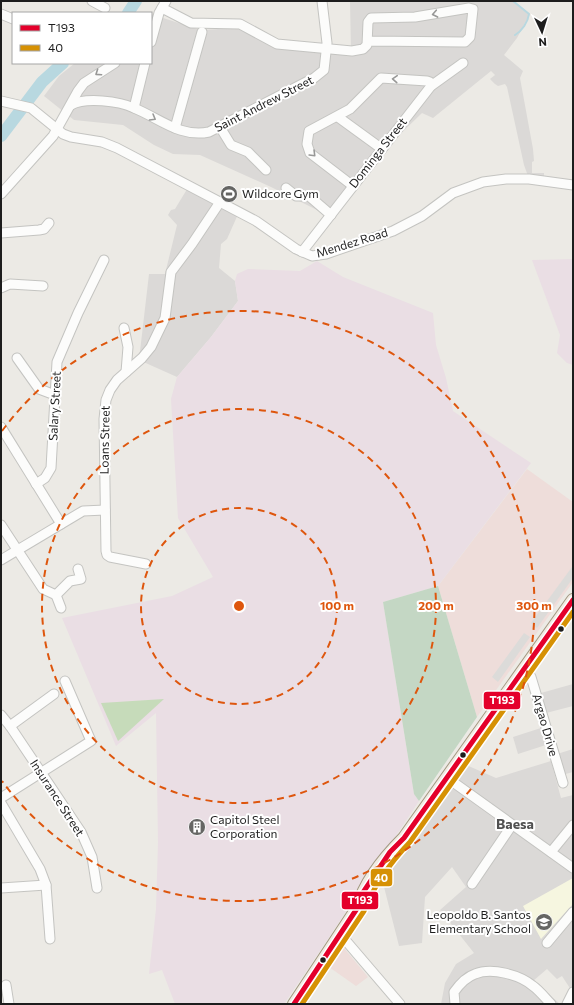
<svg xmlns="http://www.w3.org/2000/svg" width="574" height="1005" font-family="Commissioner,sans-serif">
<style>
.residential{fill:#dbd9d7}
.commercial{fill:#eeddda}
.industrial{fill:#eadee4}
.education{fill:#f6f6e0}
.forest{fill:#c6dbba}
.cemetery{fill:#c4d7c4}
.parking{fill:#dcdbd9}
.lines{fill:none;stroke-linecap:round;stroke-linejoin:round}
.stream{stroke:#b8d8e0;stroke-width:2}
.river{stroke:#b8d8e0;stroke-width:12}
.minor-casing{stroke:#c4c4c1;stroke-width:11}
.major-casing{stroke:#a29882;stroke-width:14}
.minor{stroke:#fcfcfb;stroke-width:9}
.major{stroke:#f1ebe3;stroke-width:12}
.bus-1-casing{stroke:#fff;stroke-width:8}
.bus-2-casing{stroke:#fff;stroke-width:8}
.bus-1{stroke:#e4002b;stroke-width:5}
.bus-2{stroke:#d69104;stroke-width:5}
.oneway{stroke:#989897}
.ring{fill:none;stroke:#de560d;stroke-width:2;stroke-dasharray:7 5}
.bus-dot{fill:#1d1d1d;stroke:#fff;stroke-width:1.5}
.labels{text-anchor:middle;stroke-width:4;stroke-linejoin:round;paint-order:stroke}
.street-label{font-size:12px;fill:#1d1d1d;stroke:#fff}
.poi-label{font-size:12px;fill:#1d1d1d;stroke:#fff;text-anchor:start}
.quarter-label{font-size:14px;font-weight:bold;fill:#505050;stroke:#fff}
.centre{fill:#de560d;stroke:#fff;stroke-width:2}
.ring-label{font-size:12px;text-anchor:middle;font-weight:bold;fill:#de560d;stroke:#fff;stroke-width:4;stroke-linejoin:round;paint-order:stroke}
.line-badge{stroke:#fff;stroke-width:1.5}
.badge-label{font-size:11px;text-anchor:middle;font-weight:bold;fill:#fff}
</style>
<rect width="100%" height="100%" fill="#eceae5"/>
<g class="residential">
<path d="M350,1H514L530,14L517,38L504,55L523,71L520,78L533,149L534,161L532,162V173H544V177L528,176L524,165L507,87L505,84L498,86L495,84L490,79L495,75L491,71L433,118L422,113L387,147L333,218L271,187L200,155L173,154L154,145L123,125L74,120L44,96L59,76L75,63H151V14L200,30L239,28L256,34L268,45L351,52Z"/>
<path d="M189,186L239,212L227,239L221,244L219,268L235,281L238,301L211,337L177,377L139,360L149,274H165L177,225L168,215L171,210L175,209Z"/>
<path d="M573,684V706L546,713L541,693Z"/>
<path d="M544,727L549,744L518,754L513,737Z"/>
<path d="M573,749V772L562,775L557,754Z"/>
<path d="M551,761L561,798L573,795V993L562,976L557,979L547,969L533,981L560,1004H441L445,983L456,964L474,953L440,910L466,887L452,867L425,897L422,943L399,946L383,883L464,764L496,778Z"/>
</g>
<g class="commercial">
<path d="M527,469L573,502V582L477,717L438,586Z"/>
<path d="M343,947L368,977L356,986L329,967Z"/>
</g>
<g class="industrial">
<path d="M573,259V365L567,363L557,353L560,335L532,260Z"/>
<path d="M317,261L343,277L433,313L436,345L446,378L453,411L531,463L438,586L383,602L414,794L419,801L324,945L284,1004H175L162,970L149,974L156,909L158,842L156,713L116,746L62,618L172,596L213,577L178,518L171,399L177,377L211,337L238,301L235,281L237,274L248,269L300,271Z"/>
</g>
<path class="education" d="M573,878V904L541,939L523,906Z"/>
<path class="forest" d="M164,699L118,741L101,703Z"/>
<path class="cemetery" d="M438,586L477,717L419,801L414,794L383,602Z"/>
<g class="parking">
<path d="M572,567L573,578L537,628L531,623Z"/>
<path d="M524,633L530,637L498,682L492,677Z"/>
</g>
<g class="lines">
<path class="stream" d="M513,1L529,14C528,22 522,31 515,35"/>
<g class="river">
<path d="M128,13L136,1"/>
<path d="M1,136L42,82L63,63"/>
</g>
<g class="minor-casing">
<g id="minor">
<path d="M92,1L105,8"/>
<path d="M162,8L191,23L240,24L277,44L352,51L363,49L367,45L368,22L371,18L415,17L469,8L473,9L470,37L465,42L369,41"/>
<path d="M1,14L13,19"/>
<path d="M151,42L159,13L166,1"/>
<path d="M1,101L31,108L63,134L71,137L102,142L117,148L256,221L296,249L312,256L326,254L393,231L422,216L453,193L483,182L506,179H529L573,185"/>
<path d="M71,105C85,97 119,101 134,108C159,118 180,138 209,132L314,78L324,70L327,43L322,1"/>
<path d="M134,108L145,63"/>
<path d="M338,117L382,149"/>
<path d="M220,127L231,145L248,152L266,170"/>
<path d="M175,128L202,32"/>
<path d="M353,186L310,153L307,144L309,131L350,109L381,78L427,81L430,82L431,86"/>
<path d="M286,188L296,196H309L331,215"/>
<path d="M1,194L53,136L78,91L84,83L115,63"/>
<path d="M1,233L39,230L44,229L49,223"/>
<path d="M302,252L431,86L463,63"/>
<path d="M1,288L10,284L43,286"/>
<path d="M124,328L128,347L126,372"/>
<path d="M17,358L39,389L55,395"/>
<path d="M1,427L61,524"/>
<path d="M36,484L45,478L51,468L57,362L78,313L104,260"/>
<path d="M1,525L43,589L56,595"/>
<path d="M1,560L83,511L105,510"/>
<path d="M146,564L110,557L107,555L106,551L104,419L106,400L110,390L117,380L142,358L151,347L165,318L171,272L192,244L220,202"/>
<path d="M61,608L56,595L70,581L81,579L78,569"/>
<path d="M525,668L531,677L563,783"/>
<path d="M1,715L10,726L81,832L92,857L97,888"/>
<path d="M10,726L54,694"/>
<path d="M446,777L573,868"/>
<path d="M1,798L91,741L65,681"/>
<path d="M1,803L40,869L46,885L50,939"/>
<path d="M551,852L573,825"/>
<path d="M472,884L512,825"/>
<path d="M1,888L46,885"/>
<path d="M341,935L400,1004"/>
<path d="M547,943L573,912"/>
<path d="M6,985L9,1004"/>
<path d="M455,1004L454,992C459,985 466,977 475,974C492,967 520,975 533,986C540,991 545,998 551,1004"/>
<path d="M567,1004L573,992"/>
</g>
</g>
<g class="major-casing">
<g id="major">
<path d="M358,907C365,881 385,857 404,838L573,600"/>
<path d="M294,1004L358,907L364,901"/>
</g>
</g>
<use href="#minor" class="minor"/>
<use href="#major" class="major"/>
<g class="bus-1-casing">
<path id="bus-1" d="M294,1004L358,907L362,894L390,852L404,838L573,600"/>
</g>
<g class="bus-2-casing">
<path id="bus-2" d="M302,1004L364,911C374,885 390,863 410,842L573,612"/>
</g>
<use href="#bus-1" class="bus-1"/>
<use href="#bus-2" class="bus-2"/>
</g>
<defs><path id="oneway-chevron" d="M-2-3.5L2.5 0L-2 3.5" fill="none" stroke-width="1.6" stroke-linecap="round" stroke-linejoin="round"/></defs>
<g class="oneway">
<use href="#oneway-chevron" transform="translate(435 14) rotate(169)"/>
<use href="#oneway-chevron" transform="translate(98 73) rotate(146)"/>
<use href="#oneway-chevron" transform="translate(395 79) rotate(-176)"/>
<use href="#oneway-chevron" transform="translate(153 118) rotate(30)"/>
<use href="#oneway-chevron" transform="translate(313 154) rotate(45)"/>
</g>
<g class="ring">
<circle cx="239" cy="606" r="98"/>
<circle cx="239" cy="606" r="197"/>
<path d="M2 431A295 295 0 1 1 2 781"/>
</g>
<defs>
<g id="stadium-disc" transform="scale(0.9)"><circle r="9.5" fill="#656563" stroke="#fff"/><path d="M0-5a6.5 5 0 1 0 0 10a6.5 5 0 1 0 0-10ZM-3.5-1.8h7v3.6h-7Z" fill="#fff"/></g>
<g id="building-disc" transform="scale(0.9)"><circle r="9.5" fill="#656563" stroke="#fff"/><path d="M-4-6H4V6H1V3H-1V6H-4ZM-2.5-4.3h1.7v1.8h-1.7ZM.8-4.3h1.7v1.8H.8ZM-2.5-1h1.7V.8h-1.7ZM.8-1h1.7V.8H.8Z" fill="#fff"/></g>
<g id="school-disc" transform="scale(0.9)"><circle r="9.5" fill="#656563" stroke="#fff"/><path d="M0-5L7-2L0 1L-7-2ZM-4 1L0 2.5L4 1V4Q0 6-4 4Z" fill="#fff"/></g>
</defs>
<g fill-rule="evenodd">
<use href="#stadium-disc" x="229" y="194"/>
<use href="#building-disc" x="197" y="827"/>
<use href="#school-disc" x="544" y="922"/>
</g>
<g class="bus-dot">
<circle cx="561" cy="629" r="3.5"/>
<circle cx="463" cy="755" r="3.5"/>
<circle cx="323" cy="960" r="3.5"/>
</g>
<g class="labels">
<g class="street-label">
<text transform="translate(264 104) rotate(-27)" y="4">Saint Andrew Street</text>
<text transform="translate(378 153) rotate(-52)" y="4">Dominga Street</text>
<text transform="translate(352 243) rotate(-17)" y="4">Mendez Road</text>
<text transform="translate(55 406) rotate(-87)" y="4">Salary Street</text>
<text transform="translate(105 440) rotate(-89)" y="4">Loans Street</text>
<text transform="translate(545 725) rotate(74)" y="4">Argao Drive</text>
<text transform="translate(57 798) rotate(57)" y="4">Insurance Street</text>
</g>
<g class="poi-label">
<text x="242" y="198">Wildcore Gym</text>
<text x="210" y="824">Capitol Steel<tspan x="210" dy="14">Corporation</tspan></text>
<text x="531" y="919" text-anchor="end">Leopoldo B. Santos<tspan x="531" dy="14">Elementary School</tspan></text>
</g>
<g class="quarter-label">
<text x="515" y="829">Baesa</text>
</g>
</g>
<circle cx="239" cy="606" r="6" class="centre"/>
<g class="ring-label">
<text x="337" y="610">100 m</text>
<text x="436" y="610">200 m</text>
<text x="534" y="610">300 m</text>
</g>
<g class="line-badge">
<rect x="483" y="691" width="38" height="19" rx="4" fill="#e4002b"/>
<rect x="370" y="868" width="23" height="19" rx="4" fill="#d69104"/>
<rect x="341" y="891" width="38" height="19" rx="4" fill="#e4002b"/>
</g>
<g class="badge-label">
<text x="502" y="704">T193</text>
<text x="381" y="882">40</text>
<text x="360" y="904">T193</text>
</g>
<rect width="574" height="1005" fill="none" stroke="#1d1d1d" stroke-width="4"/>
<rect x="12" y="12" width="140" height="52" fill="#ffffff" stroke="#a5a5a5"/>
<rect x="20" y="25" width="20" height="6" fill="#e4002b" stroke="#a5a5a5"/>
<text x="48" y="32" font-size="12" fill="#1d1d1d">T193</text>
<rect x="20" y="45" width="20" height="6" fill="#d69104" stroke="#a5a5a5"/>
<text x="48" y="52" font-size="12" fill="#1d1d1d">40</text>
<g transform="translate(542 32) rotate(176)" stroke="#ffffff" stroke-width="3" paint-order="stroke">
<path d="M0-3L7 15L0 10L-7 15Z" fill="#1d1d1d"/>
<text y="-6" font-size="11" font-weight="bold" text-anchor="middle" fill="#1d1d1d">N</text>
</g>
</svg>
